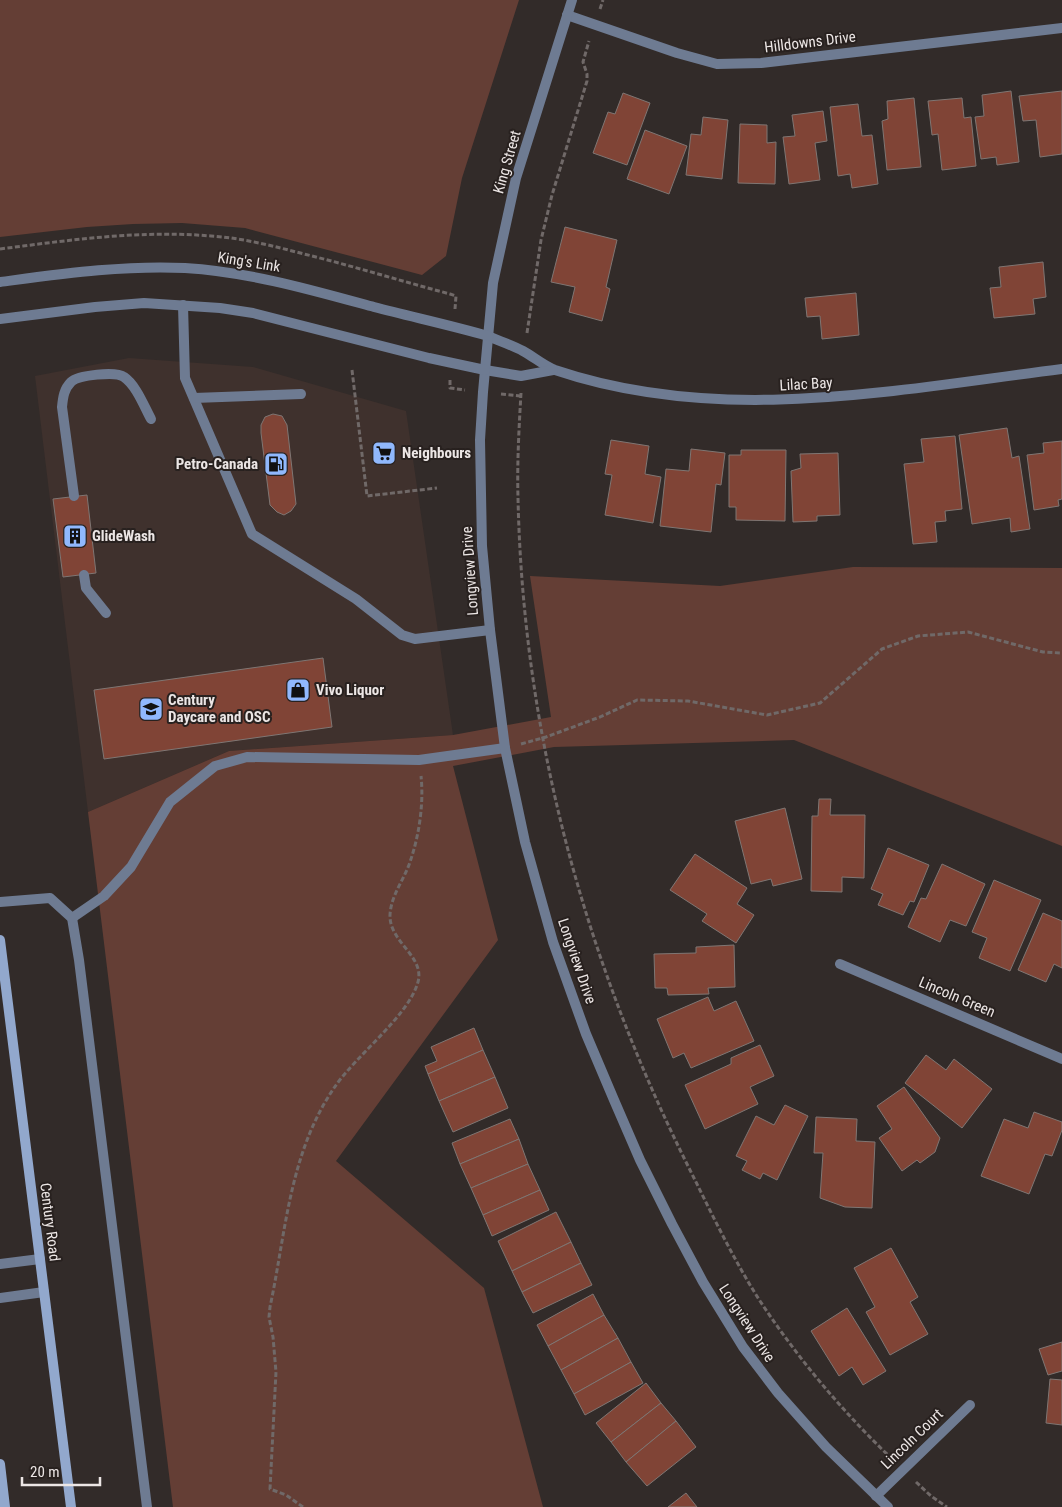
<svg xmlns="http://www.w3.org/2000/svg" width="1062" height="1507" font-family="'Roboto Condensed',sans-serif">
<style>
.built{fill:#3f312d}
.green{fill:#643e35}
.building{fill:#804436;stroke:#7f7673}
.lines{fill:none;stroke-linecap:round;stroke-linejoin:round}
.path{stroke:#706968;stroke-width:3;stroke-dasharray:5 2.5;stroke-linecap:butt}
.service{stroke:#6e7b92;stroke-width:10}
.minor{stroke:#6e7b92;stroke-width:10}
.tertiary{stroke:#6e7b92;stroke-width:10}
.secondary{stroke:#92a8cd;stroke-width:10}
.labels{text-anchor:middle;stroke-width:4;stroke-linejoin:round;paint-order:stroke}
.street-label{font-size:15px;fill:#ece6e5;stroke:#28211f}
.poi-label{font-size:15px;font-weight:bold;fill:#ece6e5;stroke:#28211f;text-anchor:start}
</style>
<rect width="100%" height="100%" fill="#322b29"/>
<path class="built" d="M129,358L253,367L406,411L453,735L229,751L88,812L35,376Z"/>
<g class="green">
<path d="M0,0H519L462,178L446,256L422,275L245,228L182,223L133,224L87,227L0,237Z"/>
<path d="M853,567L1062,568V846L794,740L554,747L453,766L498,940L336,1161L484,1288L543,1507H173L88,812L229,751L453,735L551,717L530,576L720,586Z"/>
</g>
<g class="building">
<path d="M1011,91L1019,162L997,165L996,157L981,159L975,117L984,116L982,95Z"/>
<path d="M1062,91V154L1040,157L1036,120L1023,121L1019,96Z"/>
<path d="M623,93L650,103L627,165L593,153L608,112L615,114Z"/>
<path d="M914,98L921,167L887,170L882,121L888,119L887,101Z"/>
<path d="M962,98L964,118L971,117L976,166L942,170L938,134L932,135L928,101Z"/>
<path d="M858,104L862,136L872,135L878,184L852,188L850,174L838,176L830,107Z"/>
<path d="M823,111L827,141L815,143L820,180L789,184L783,137L795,136L792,115Z"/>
<path d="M703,117L728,120L722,179L686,175L691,134L701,135Z"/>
<path d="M740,124L767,125V143L776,142L775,184L738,183Z"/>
<path d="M645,130L687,146L669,194L627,179Z"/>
<path d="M565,227L617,240L606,287L610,289L602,321L569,312L575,287L551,282Z"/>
<path d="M1043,262L1046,297L1033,299L1035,314L994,318L990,288L1001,287L999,267Z"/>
<path d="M856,293L859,335L822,339L820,316L807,317L805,298Z"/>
<path d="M273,414L282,416L287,425L296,504L291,511L284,515L277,512L270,505L261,433V425L265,417Z"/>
<path d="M1007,428L1012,458L1019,456L1030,529L1011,532L1010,518L972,524L959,435Z"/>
<path d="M955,436L962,509L945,511L946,521L935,522L937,542L913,544L904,464L924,462L921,439Z"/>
<path d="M611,440L649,446L645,474L661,477L653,523L605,515L612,475L605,474Z"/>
<path d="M1062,441V499L1058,500L1059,506L1034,510L1027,455L1044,453L1043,443Z"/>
<path d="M691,449L725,453L721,485L716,484L711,532L660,526L666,469L689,471Z"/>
<path d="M741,450H786L785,521L736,520V507H729V455H741Z"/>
<path d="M838,453L840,515L817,516V521L793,522L791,471L801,468L800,454Z"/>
<path d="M87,495L96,573L63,577L53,499Z"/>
<path d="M323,658L332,727L104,759L94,690Z"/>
<path d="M819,799H831L830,815H865L864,878L842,877V892L811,891L812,816H818Z"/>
<path d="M785,808L802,879L773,886L771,879L751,884L735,821Z"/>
<path d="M888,848L929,865L914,902L910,901L903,915L878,905L883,894L871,889Z"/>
<path d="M695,854L747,888L737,904L754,915L736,943L702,921L707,914L670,890Z"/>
<path d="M942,864L985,884L966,926L950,920L940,942L908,927L921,898L926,899Z"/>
<path d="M994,880L1041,900L1010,971L979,958L987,938L972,932Z"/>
<path d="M1043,913L1062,921V968L1054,964L1046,982L1018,970Z"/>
<path d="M734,945L735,987L708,988L709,994L668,995L667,988H655L654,954L696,953V947Z"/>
<path d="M708,997L714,1011L736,1001L754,1041L691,1068L684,1053L673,1058L657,1019Z"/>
<path d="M474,1028L483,1050L428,1074L425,1066L437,1061L431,1047Z"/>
<path d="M760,1045L774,1076L750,1087L758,1104L705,1129L685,1085L731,1064V1058Z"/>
<path d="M483,1050L495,1077L439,1101L428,1074Z"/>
<path d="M926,1055L946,1070L954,1059L992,1089L962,1128L905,1083Z"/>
<path d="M495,1077L508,1108L453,1132L439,1101Z"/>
<path d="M904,1087L940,1138L935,1152L920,1163L917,1160L902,1171L879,1138L892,1129L877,1106Z"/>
<path d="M785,1105L808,1116L777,1180L763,1173L760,1179L742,1170L747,1161L736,1156L756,1116L774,1125Z"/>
<path d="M1034,1112L1062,1122V1130L1052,1156L1045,1154L1029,1194L981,1176L1004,1119L1028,1128Z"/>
<path d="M816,1117L857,1119L856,1141L875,1142L872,1208L845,1207L820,1198L823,1153H814Z"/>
<path d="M510,1119L519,1139L460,1164L452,1143Z"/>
<path d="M519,1139L528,1164L471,1188L460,1164Z"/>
<path d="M528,1164L540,1190L483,1215L471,1188Z"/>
<path d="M540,1190L549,1210L492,1236L483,1215Z"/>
<path d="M556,1212L571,1242L512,1271L498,1241Z"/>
<path d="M571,1242L581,1263L522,1292L512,1271Z"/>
<path d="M891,1248L918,1297L910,1302L928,1334L890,1355L866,1312L875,1307L854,1268Z"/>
<path d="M581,1263L592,1285L533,1313L522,1292Z"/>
<path d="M593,1294L604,1315L548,1346L537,1325Z"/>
<path d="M847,1308L886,1371L863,1385L852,1367L839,1376L811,1331Z"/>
<path d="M604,1315L618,1338L561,1370L548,1346Z"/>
<path d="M618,1338L631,1362L574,1394L561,1370Z"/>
<path d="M1062,1342V1371L1048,1375L1039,1349Z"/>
<path d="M631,1362L643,1383L585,1415L574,1394Z"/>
<path d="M1050,1379L1062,1380V1425L1046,1423Z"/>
<path d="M646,1383L661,1403L611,1442L596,1423Z"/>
<path d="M661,1403L676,1421L626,1462L611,1442Z"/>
<path d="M676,1421L696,1447L647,1486L626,1462Z"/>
<path d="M686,1493L697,1507H668Z"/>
</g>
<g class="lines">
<g class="path">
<path d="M600,9L603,0"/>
<path d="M0,249C70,240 140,230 211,236C243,238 273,246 304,254C353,266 401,281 450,294L456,296L455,309"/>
<path d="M527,333L541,240L552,195L587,81V74L583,62L589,41"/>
<path d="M352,370L367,496L437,488"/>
<path d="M450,380V388L465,390"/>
<path d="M521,393C519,428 517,463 518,498C523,733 584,958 689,1168C711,1212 733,1259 760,1301C797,1357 841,1410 890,1457"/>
<path d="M501,394L520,396"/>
<path d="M521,744L546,737L600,717L637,700L688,701L767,715L820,703L882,649L918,636L968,632L1043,652L1062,653"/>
<path d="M916,1482L931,1496L947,1507"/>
<path d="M303,1507L286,1495L270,1489L276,1372L273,1337L269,1317L270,1307C286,1232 289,1154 334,1088C356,1055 408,1017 418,982C425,956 389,942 390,915C391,895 404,880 410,862C419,836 424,804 421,776"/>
</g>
<g class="service">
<path d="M183,305L185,378L252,534L356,599L402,635L415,639L490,630"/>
<path d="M194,398L301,394"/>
<path d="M74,496L62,407C63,397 64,389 71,382C78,375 116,371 124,377C136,385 144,406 151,419"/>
<path d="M84,575L86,588L106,613"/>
<path d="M0,902L50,898L72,918L79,960L147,1507"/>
<path d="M72,918L104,896L131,867L170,802L215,766L247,757L419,760L505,748"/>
</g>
<g class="minor">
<path d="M567,15L677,53L717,64L761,63L1062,28"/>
<path d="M488,336C499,341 512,345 523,351C534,357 544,366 555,370C721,426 894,390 1062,369"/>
<path d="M485,370L521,376L553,370"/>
<path d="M840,964L1062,1059"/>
<path d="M876,1496L970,1405"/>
</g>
<g class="tertiary">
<path d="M572,0L516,178L493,283L483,392L480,440L482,546L490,630L505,748L525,842L553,942L586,1034L614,1100L640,1160L672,1224L703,1282L743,1347L778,1393L826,1447L888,1507"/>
<path d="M0,282C61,274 123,265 185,268C250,272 312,290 374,307C412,317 450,325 488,336"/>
<path d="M0,319L95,307L144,303L220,308L253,313L429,358L485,370"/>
<path d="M0,1264L40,1259"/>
<path d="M0,1298L44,1292"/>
</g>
<g class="secondary">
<path d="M0,940L71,1507"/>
<path d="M0,1464L5,1507"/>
</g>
</g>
<defs>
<g id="supermarket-square" transform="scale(1.25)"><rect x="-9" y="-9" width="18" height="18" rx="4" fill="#90b8fd" stroke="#28211f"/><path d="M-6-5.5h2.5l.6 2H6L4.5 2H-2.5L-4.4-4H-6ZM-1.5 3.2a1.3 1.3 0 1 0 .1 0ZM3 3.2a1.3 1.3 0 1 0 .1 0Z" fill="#111"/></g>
<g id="fuel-square" transform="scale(1.25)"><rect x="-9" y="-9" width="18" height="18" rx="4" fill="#90b8fd" stroke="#28211f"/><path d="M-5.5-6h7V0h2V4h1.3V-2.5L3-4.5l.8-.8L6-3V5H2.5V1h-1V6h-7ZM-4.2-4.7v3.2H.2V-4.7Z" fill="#111"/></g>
<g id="building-square" transform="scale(1.25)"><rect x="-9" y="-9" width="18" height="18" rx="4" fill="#90b8fd" stroke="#28211f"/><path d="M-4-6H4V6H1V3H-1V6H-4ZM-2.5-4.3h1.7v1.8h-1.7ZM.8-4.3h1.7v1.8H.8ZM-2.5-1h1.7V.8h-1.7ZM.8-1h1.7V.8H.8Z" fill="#111"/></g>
<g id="shop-square" transform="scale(1.25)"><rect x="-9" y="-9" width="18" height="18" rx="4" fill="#90b8fd" stroke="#28211f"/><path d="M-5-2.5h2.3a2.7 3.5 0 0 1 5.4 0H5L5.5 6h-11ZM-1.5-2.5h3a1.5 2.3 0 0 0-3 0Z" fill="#111"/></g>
<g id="school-square" transform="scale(1.25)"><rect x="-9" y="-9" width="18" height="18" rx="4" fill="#90b8fd" stroke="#28211f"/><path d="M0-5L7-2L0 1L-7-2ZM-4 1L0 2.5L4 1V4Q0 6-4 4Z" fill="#111"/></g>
</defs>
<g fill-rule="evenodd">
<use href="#supermarket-square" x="384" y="453"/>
<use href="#fuel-square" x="276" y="464"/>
<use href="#building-square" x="75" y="536"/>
<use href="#shop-square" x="298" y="690"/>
<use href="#school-square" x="151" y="709"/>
</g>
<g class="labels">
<g class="street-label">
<text transform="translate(810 42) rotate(-7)" y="5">Hilldowns Drive</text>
<text transform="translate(507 162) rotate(-74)" y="5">King Street</text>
<text transform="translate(249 262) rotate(9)" y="5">King's Link</text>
<text transform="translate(806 384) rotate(-3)" y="5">Lilac Bay</text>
<text transform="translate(470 571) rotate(-94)" y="5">Longview Drive</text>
<text transform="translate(577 961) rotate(71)" y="5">Longview Drive</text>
<text transform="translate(957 997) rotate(23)" y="5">Lincoln Green</text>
<text transform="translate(50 1222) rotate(83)" y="5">Century Road</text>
<text transform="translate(747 1323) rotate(57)" y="5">Longview Drive</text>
<text transform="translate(912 1439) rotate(-44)" y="5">Lincoln Court</text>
</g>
<g class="poi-label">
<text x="402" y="458">Neighbours</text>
<text x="258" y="469" text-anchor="end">Petro-Canada</text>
<text x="92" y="541">GlideWash</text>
<text x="316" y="695">Vivo Liquor</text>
<text x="168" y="705">Century<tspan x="168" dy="17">Daycare and OSC</tspan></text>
</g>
</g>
<path d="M22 1477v8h78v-8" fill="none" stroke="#ece6e5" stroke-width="2.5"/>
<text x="30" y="1477" font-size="15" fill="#ece6e5" stroke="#28211f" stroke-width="4" paint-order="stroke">20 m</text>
</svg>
